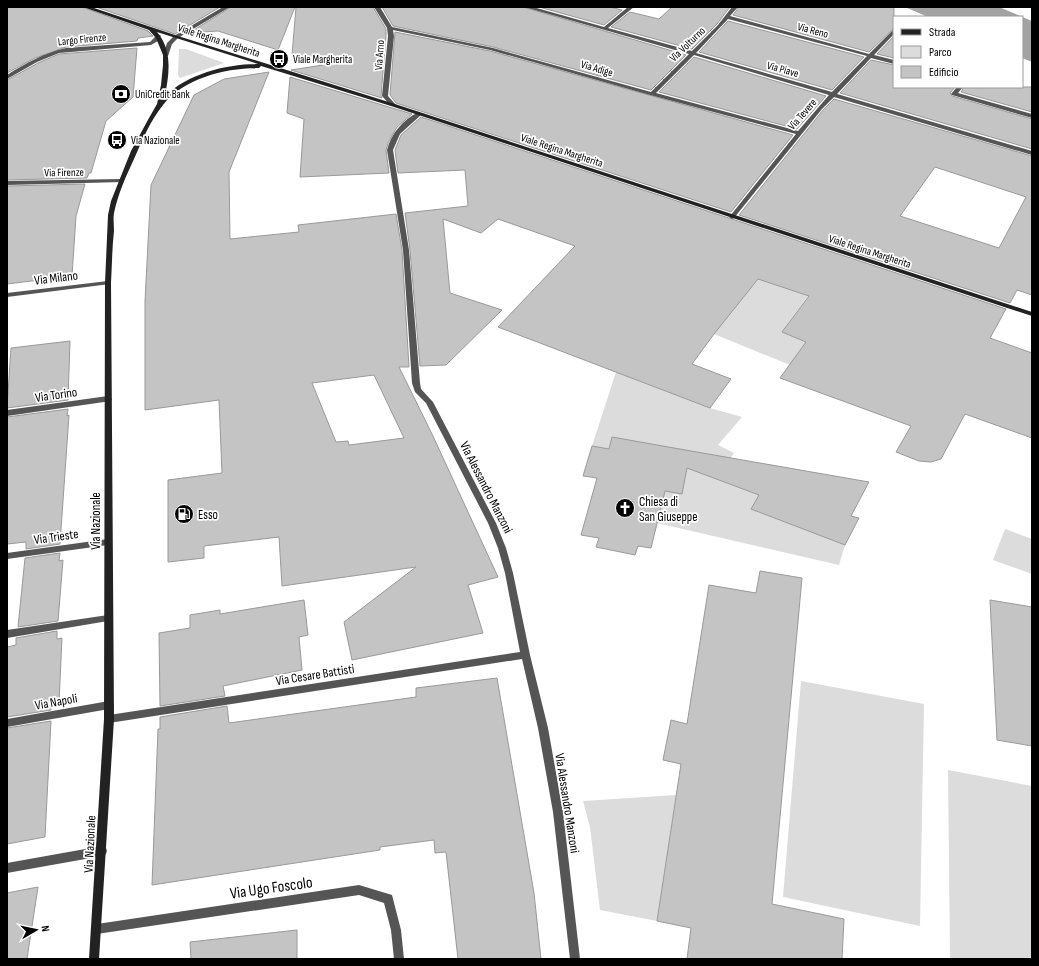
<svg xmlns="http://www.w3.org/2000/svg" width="1039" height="966" font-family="'Sofia Sans Condensed',sans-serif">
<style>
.green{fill:#dcdcdc}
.water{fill:#a3a3a3}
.building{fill:#c4c4c4;stroke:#999;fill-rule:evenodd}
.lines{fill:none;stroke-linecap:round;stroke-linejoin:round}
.lane{fill:#555;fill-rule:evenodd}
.street{fill:#555;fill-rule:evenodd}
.secondary{fill:#222;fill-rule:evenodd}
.labels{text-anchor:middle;stroke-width:3.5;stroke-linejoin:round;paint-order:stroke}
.far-street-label{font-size:11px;fill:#000;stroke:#fff}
.far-poi-label{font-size:11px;fill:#000;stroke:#fff;text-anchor:start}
.street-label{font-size:13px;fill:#000;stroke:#fff}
.poi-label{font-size:13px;fill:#000;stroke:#fff;text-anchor:start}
.near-street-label{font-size:16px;fill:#000;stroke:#fff}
</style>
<rect width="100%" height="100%" fill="#fff"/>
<g class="green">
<path d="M179,49H186L224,63L180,78L178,75Z"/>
<path d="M758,279L811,292L782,332L806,342L790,365L714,334L745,285L752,287Z"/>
<path d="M616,372L710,408L742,417L718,445L734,453L716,479L759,495L751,509L845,545L839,565L657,523L665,491L682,493L689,461L612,438L609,449L592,446Z"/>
<path d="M1005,529L1032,539V574L993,560Z"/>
<path d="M801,681L924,704L920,926L783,897Z"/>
<path d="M948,770L1032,786V959H950Z"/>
<path d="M676,795L657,921L600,910L590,827L583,801Z"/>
</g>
<path class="water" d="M905,7H999L1032,21V62L1022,58V17H928Z"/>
<g class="building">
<path d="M7,7H82L148,31L153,36L138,38L137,41L66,47L35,58L7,73Z"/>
<path d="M96,7H220L175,34Z"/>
<path d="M231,7H295L278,50L218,31L189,33Z"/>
<path d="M296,7H373L386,29V36L381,96L382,98L291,70L323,65L292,55Z"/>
<path d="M382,7H523L686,55L651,90L493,47L393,26Z"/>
<path d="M539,7H610L622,10L604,25Z"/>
<path d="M672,7H730L717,24L692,49L611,27L630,12L659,19Z"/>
<path d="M739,7H894V28L869,52L733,15Z"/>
<path d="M728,21L864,57L832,90L699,52Z"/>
<path d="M395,32L490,51L793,135L731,212L396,103L390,95Z"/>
<path d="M894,36V58L877,54Z"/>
<path d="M137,48L133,97L106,121L91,173H89L87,178L7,180V80L38,63L59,54Z"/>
<path d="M694,57L826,96L797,129L659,92Z"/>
<path d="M871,60L894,65V87H955L950,93L952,96L1032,119V149L840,93Z"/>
<path d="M269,72L229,172L230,239L299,232L298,225L396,214L402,250L409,367H399L432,434L498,577L468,585L483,633L352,660L344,622L416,567L282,586L279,537L204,546V558L168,562V480L222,473L219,400L145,410V301L151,185L194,95L224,79ZM374,375L404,438L349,445L348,441L336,442L312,383Z"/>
<path d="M290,77L412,114L397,127L388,143L386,150L389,173L300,177L304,119L287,113Z"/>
<path d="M964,87H1032V112L961,92Z"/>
<path d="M834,99L1032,156V295L1017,290L1010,303L739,215L823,110ZM935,167L1026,197L999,248L900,216Z"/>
<path d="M421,117L1006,309L990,338L1032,353V438L965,414L941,459L931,462L919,461L896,452L911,426L780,378L806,342L782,332L809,296L758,279L714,334L692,364L731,379L710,408L498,327L575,246L498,219L481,233L443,219L450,293L502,310L446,365L420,366L410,250L405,213L468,206L465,170L398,173L395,150L401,135Z"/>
<path d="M85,184L76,216L72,276L7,284V186Z"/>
<path d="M70,341L68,400L7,408L11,348Z"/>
<path d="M68,409L67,416L69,415L60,544L26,549V542L7,544V417Z"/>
<path d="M612,437L691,451L869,482L851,516L859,518L845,545L751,509L759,495L687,468L682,494L665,491L651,548L638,546L635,555L596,547L599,538L581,535L597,478L583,476L592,446L609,449Z"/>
<path d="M60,553L59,561L63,560L58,621L18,627L25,558Z"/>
<path d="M760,571L802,578L772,904L844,919L842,959H687L691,928L657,921L681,764L663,760L671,720L687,724L709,585L756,593Z"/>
<path d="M304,600L308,635L299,637L302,670L223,686L225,696L160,706L159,633L190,628V615L220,610V614Z"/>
<path d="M990,600L1032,607V746L997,740Z"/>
<path d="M57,631V639L62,638L59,703L51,705V710L7,717V647L16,645V638Z"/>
<path d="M497,678L534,893L541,959H458L446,852L435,853L434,840L380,847V850L152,885L158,729H160V717L227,706L229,723L416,697V688Z"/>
<path d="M51,721L45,837L7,844V728Z"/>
<path d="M38,887L27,959H7V893Z"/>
<path d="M297,930V959H191L190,942Z"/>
</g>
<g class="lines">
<path class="lane" d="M108,615L111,616L112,618L111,620L108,621L7,638V630Z"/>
<g class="street">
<path d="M223,7H230L178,38L172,44L168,56H164L163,55L167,43L174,36Z"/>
<path d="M374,7H380L392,27L493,48L651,92L689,54L524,7H533L604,27L628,7H634L608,28L692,51L718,25L732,7H738L730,16L869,54L894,29V34L874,55L894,60V64L871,58L837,94L1032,151V155L834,97L822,109L734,218L732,219L729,217L730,216L796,134L650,95L490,50L393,30L394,36L388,96L396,105L391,106L382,96L388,36L387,28ZM728,19L867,56L832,92L696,53ZM694,55L829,95L798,131L656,93Z"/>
<path d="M158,34L161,36L158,41L151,45L59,53L37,62L7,79V75C26,63 44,53 66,48L150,42Z"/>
<path d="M957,87H963L958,93L1032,114V118L952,95L951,94Z"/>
<path d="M419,112L422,114L421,115L400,134L393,150L409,250L420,383L421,389L433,402L496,523L506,548L513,573L530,655L548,728L563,812L580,959H570L553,812L538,728L522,659L109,723L106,722L104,719L106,716L109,715L520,652L505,573L498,548L488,523L426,403L415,392L412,383L403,250L387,150C391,134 403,119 419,112Z"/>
<path d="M121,179L123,180V182L7,185V181Z"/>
<path d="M108,281L110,282V284L7,297V293Z"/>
<path d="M108,396L112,399L111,401L7,416V410Z"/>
<path d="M108,539L111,540L112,542L111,544L108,545L7,559V553Z"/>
<path d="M109,701L112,702L114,705L112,708L109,709L7,727V719Z"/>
<path d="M102,846L106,848L107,851L106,854L102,856L7,873V863Z"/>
<path d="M359,885L392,895L401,930L404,959H394L391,930L384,903L359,895L97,934L93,933L92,929L93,925L97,924Z"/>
</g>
<path class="secondary" d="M83,7H91L178,36L395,104L1032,312V316L391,106L261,66L259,68C226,68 184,78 163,105C150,121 142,141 134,159C126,176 118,194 114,213C113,219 114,225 114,231C112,248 112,266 111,283L114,719L99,959H89L104,719L105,283L108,215L111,201L131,151L149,118L157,104L161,85L163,65V55L156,38L149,30ZM157,32L258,64C226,64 188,74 165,96C169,74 173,51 157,32Z"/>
</g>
<defs>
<g id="bus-disc" transform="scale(1)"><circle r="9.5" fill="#000" stroke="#fff"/><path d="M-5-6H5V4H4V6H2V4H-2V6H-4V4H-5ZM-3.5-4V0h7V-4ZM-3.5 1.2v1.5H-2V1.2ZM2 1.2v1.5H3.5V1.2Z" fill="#fff"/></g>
<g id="bank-disc" transform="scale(1)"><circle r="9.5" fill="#000" stroke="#fff"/><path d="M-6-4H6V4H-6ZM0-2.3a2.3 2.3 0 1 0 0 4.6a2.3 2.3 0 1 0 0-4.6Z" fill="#fff"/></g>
<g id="church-disc" transform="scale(1)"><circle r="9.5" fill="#000" stroke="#fff"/><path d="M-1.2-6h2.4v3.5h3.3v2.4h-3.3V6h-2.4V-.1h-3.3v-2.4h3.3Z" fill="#fff"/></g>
<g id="fuel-disc" transform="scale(1)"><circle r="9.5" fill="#000" stroke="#fff"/><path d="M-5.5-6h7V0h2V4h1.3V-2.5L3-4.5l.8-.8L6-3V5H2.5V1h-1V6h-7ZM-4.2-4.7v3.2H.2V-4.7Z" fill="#fff"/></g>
</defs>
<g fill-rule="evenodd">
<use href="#bus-disc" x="279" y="59"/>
<use href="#bank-disc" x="121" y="94"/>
<use href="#bus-disc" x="117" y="140"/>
<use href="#church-disc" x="625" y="508"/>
<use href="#fuel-disc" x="184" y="514"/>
</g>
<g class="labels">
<g class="far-street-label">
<text transform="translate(813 30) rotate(15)" y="4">Via Reno</text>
<text transform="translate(82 39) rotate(-6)" y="4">Largo Firenze</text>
<text transform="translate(219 40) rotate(18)" y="4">Viale Regina Margherita</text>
<text transform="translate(687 44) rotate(-44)" y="4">Via Volturno</text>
<text transform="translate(379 55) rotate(-86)" y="4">Via Arno</text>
<text transform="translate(597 68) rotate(16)" y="4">Via Adige</text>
<text transform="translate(783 69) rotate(16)" y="4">Via Piave</text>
<text transform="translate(802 114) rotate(-49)" y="4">Via Tevere</text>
<text transform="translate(562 150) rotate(18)" y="4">Viale Regina Margherita</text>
<text transform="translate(64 172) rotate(-1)" y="4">Via Firenze</text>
<text transform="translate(870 251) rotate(18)" y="4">Viale Regina Margherita</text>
</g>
<g class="far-poi-label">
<text x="293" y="63">Viale Margherita</text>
<text x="135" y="98">UniCredit Bank</text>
<text x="131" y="144">Via Nazionale</text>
</g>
<g class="street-label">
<text transform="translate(56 277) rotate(-7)" y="5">Via Milano</text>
<text transform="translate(56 394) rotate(-8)" y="5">Via Torino</text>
<text transform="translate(487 487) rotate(63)" y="5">Via Alessandro Manzoni</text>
<text transform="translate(95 521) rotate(-90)" y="5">Via Nazionale</text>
<text transform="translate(56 536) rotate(-8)" y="5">Via Trieste</text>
<text transform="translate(315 674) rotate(-9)" y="5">Via Cesare Battisti</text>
<text transform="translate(56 701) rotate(-10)" y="5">Via Napoli</text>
<text transform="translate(568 803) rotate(81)" y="5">Via Alessandro Manzoni</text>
<text transform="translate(89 844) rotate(-87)" y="5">Via Nazionale</text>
</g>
<g class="poi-label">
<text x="639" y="506">Chiesa di<tspan x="639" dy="15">San Giuseppe</tspan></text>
<text x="198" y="519">Esso</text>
</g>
<g class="near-street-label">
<text transform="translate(271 887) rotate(-8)" y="6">Via Ugo Foscolo</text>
</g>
</g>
<rect width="1039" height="966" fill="none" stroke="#000000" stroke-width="16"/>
<rect x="893" y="16" width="130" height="72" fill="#ffffff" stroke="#999999"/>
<rect x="901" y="29" width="20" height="6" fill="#222222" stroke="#999999"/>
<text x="929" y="36" font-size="12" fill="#000000">Strada</text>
<rect x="901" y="46" width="20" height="12" fill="#dcdcdc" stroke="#999999"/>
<text x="929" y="56" font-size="12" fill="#000000">Parco</text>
<rect x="901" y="66" width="20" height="12" fill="#c4c4c4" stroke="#999999"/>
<text x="929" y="76" font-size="12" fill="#000000">Edificio</text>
<g transform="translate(36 930) rotate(81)" stroke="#ffffff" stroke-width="3" paint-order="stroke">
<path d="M0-3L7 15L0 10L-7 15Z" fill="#000000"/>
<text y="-6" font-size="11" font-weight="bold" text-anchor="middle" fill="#000000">N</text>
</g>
</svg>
